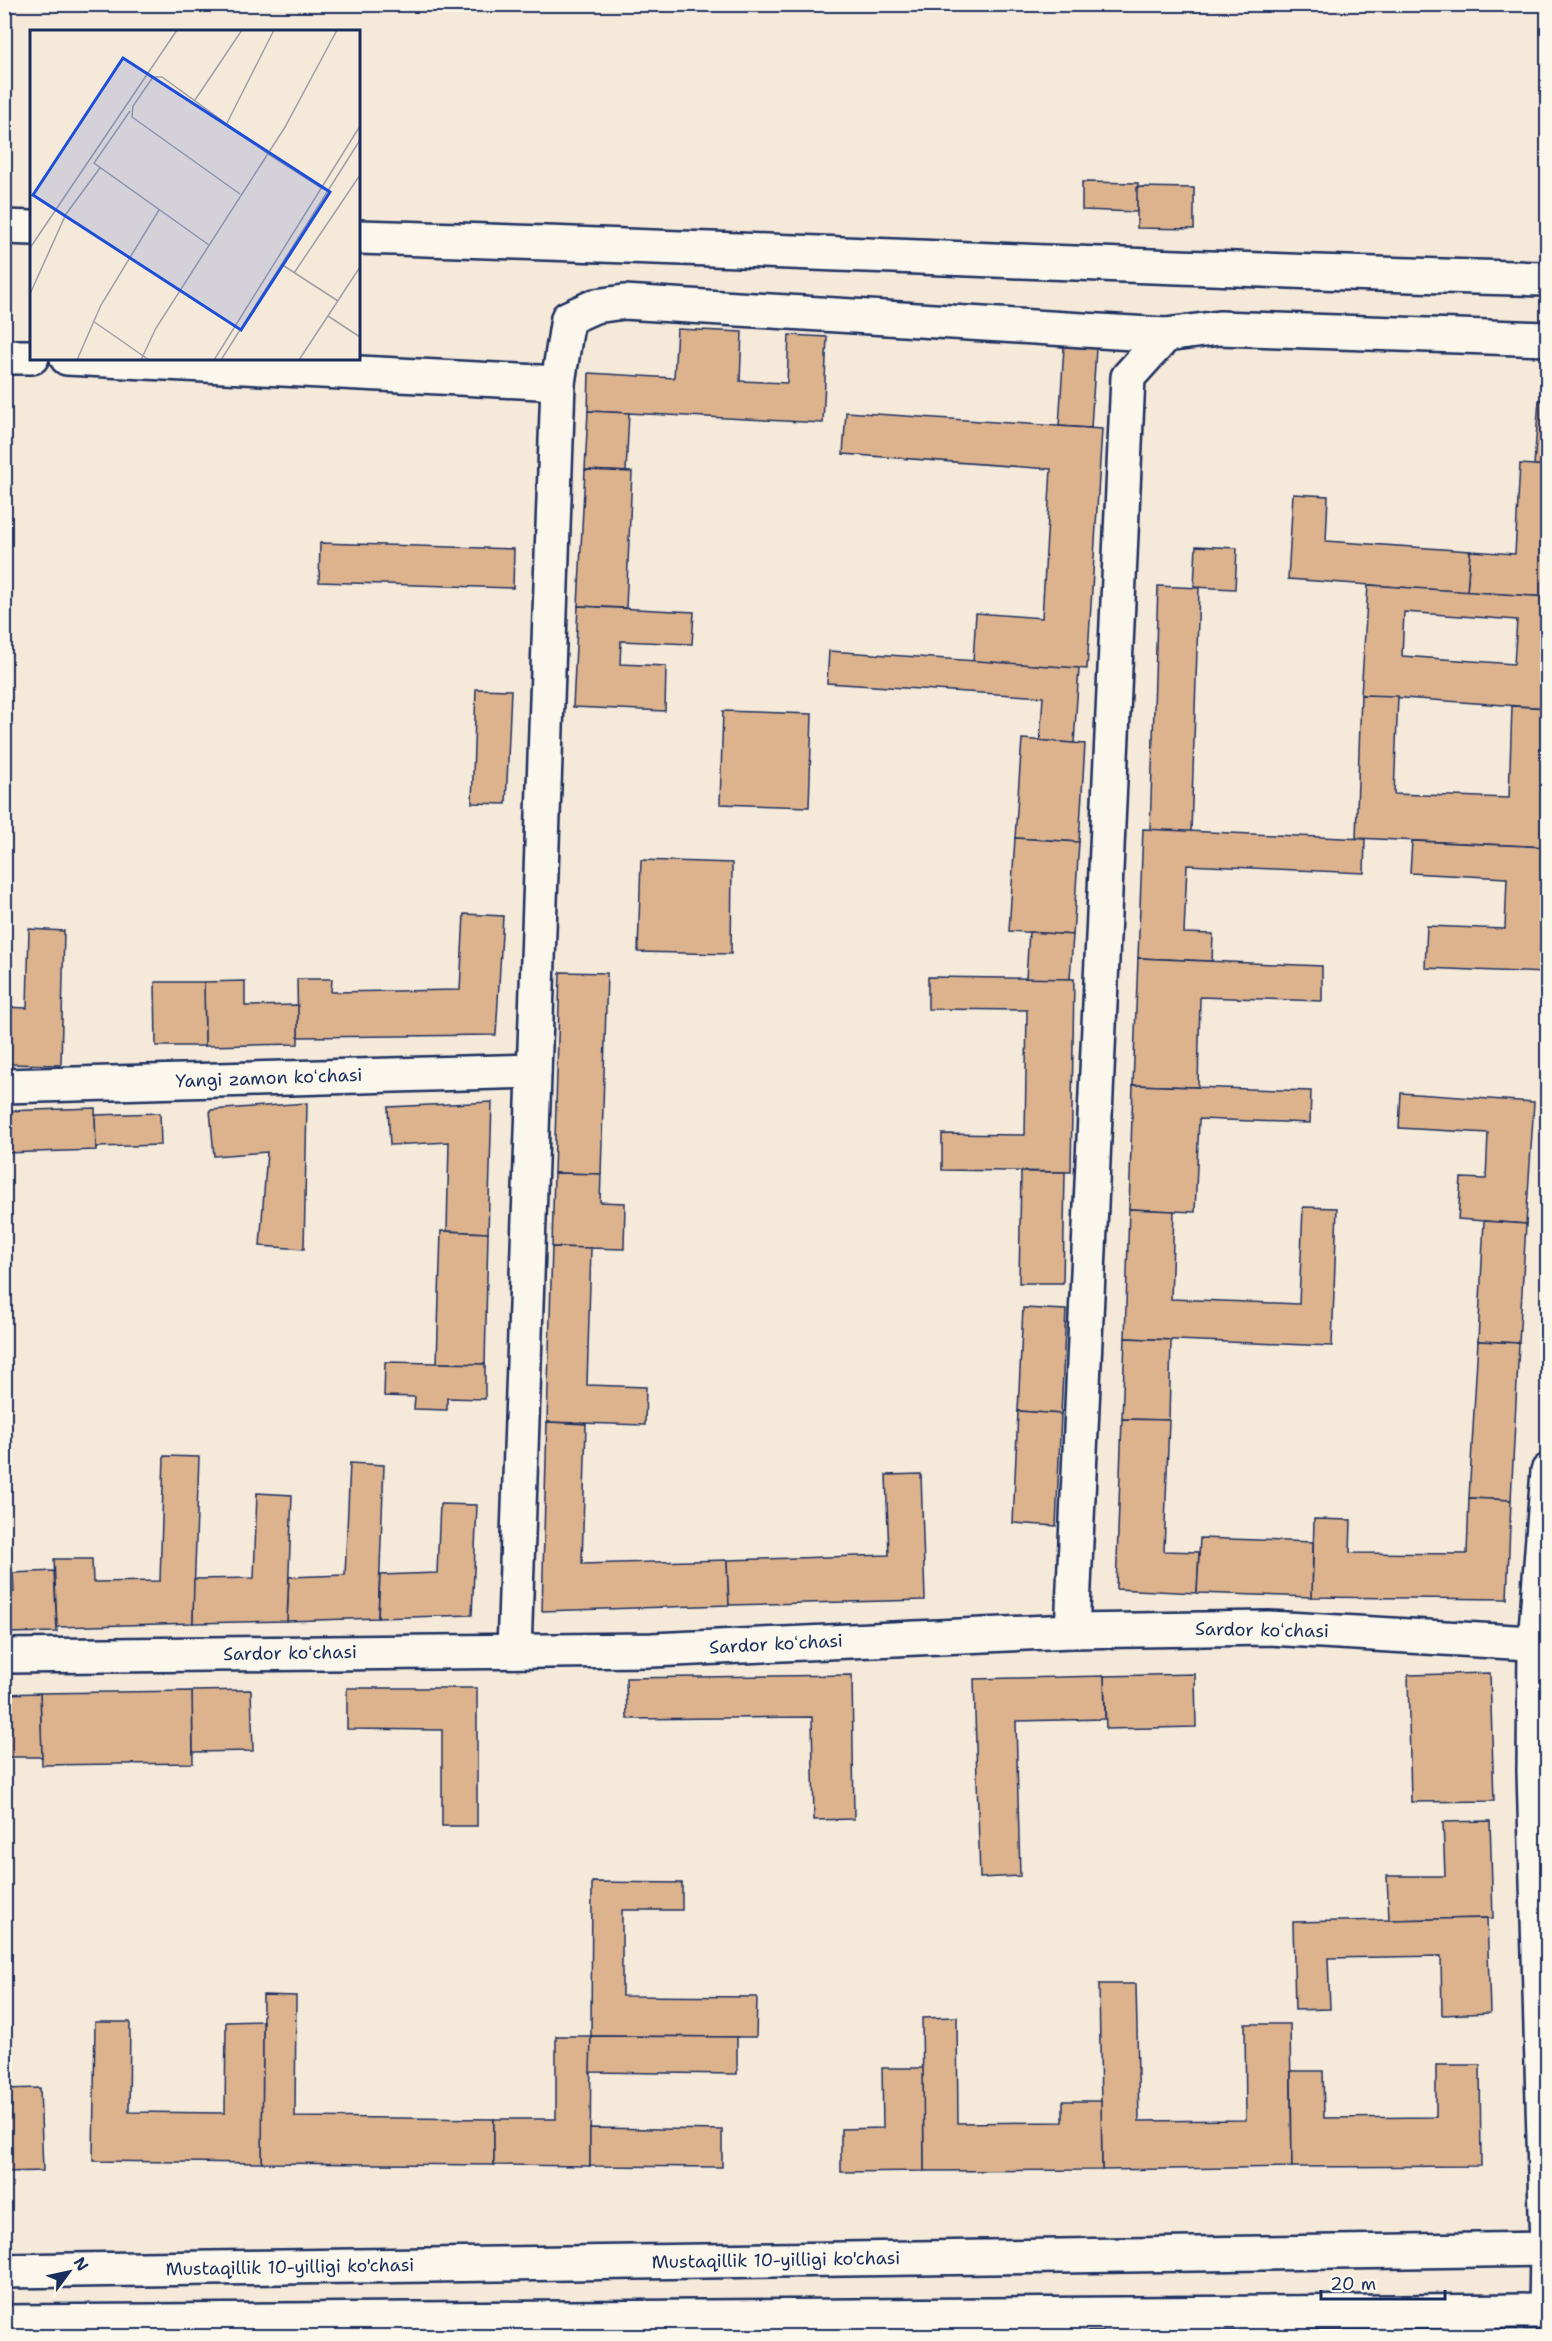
<svg xmlns="http://www.w3.org/2000/svg" width="1552" height="2341" font-family="'Shantell Sans',sans-serif">
<style>
.building{fill:#ddb38e;stroke:#1b2f5e;stroke-width:1.5;fill-rule:evenodd}
.lines{fill:none;stroke-linecap:round;stroke-linejoin:round}
.minor-casing{stroke:#1b2f5e;stroke-width:38}
.secondary-casing{stroke:#1b2f5e;stroke-width:38}
.minor{stroke:#fbf7ec;stroke-width:33}
.secondary{stroke:#fbf7ec;stroke-width:33}
.labels{text-anchor:middle;stroke-width:6;stroke-linejoin:round;paint-order:stroke}
.street-label{font-size:18px;fill:#1b2f5e;stroke:#fbf7ec}
.inset-road{fill:none;stroke:#9e9fa8;stroke-width:1.5}
.view{fill:#1d4ed8;fill-opacity:0.15;stroke:#1d4ed8;stroke-width:3}
.inset-edge{fill:none;stroke:#1b2f5e;stroke-width:3}
</style>
<rect width="100%" height="100%" fill="#f5e9d9"/>
<filter id="ink" filterUnits="userSpaceOnUse"><feTurbulence type="fractalNoise" baseFrequency=".0167" numOctaves="2"/><feDisplacementMap in="SourceGraphic" scale="12" xChannelSelector="R" yChannelSelector="G"/><feConvolveMatrix kernelMatrix="1 2 1 2 8 2 1 2 1" color-interpolation-filters="sRGB"/></filter>
<g filter="url(#ink)">
<g class="building">
<path d="M1082,182L1138,183L1137,212L1082,210Z"/>
<path d="M1137,187L1194,188V229L1137,228Z"/>
<path d="M677,329L742,332L740,381L787,383L789,335L827,337L823,423L588,411L589,373L674,378Z"/>
<path d="M1064,347L1096,348L1091,428L1059,426Z"/>
<path d="M1539,400L1548,401V466L1534,465Z"/>
<path d="M588,411L629,413L626,472L585,470Z"/>
<path d="M846,412L1102,429L1087,669L973,661L976,613L1042,618L1051,469L843,454Z"/>
<path d="M1520,464L1548,466V597L1467,592L1470,551L1515,554Z"/>
<path d="M585,470L632,472L626,608L578,606Z"/>
<path d="M1293,494L1328,496L1326,541L1470,551L1467,592L1288,579Z"/>
<path d="M320,543L514,549L513,588L319,582Z"/>
<path d="M1196,546L1237,548L1235,589L1194,587Z"/>
<path d="M1368,585L1548,597V708L1361,695ZM1404,612L1517,620L1514,664L1402,656Z"/>
<path d="M1158,586L1199,588L1191,832L1150,830Z"/>
<path d="M578,606L694,612L692,644L621,641L620,664L666,666L665,711L573,707Z"/>
<path d="M829,651L1079,668L1074,743L1040,741L1043,697L827,683Z"/>
<path d="M476,689L511,690L506,804L472,803Z"/>
<path d="M1361,695L1398,696L1394,794L1509,798L1512,706L1548,708V847L1356,838Z"/>
<path d="M723,711L812,714L809,807L720,804Z"/>
<path d="M1022,739L1085,744L1079,842L1015,838Z"/>
<path d="M1143,829L1365,839L1364,873L1187,865L1184,933L1213,934L1212,961L1138,958Z"/>
<path d="M1015,838L1079,842L1073,935L1009,931Z"/>
<path d="M1412,841L1548,847L1545,973L1425,968L1427,926L1505,929L1507,878L1410,873Z"/>
<path d="M641,860L732,863L731,954L638,952Z"/>
<path d="M464,914L503,916L496,1035L298,1037L297,979H332L331,992L460,990Z"/>
<path d="M29,929L64,931L61,1065L4,1064V1007L27,1008Z"/>
<path d="M1029,932L1073,935L1070,979H1026Z"/>
<path d="M1138,958L1322,966V1001L1200,997L1198,1087L1133,1085Z"/>
<path d="M560,972L607,973L601,1174L554,1173Z"/>
<path d="M928,977L1074,979L1071,1172L942,1170V1134L1025,1135L1027,1010L928,1009Z"/>
<path d="M245,981V1006L298,1005V1044L205,1046L204,982Z"/>
<path d="M155,982H204L205,1046H156Z"/>
<path d="M1133,1085L1311,1091L1310,1123L1199,1119L1195,1212L1129,1209Z"/>
<path d="M1401,1093L1534,1102L1526,1224L1458,1219L1461,1178L1486,1179L1488,1133L1399,1128Z"/>
<path d="M492,1102L488,1233L447,1231L449,1142L390,1145L388,1107Z"/>
<path d="M307,1103L304,1249L260,1246L267,1152L214,1156L210,1110Z"/>
<path d="M95,1108L96,1150L4,1153V1111Z"/>
<path d="M160,1113L161,1145L96,1147L95,1115Z"/>
<path d="M1021,1172H1065L1063,1283H1019Z"/>
<path d="M554,1173L601,1174L600,1202L625,1203L624,1249L552,1247Z"/>
<path d="M1303,1207L1337,1208L1332,1346L1125,1338L1129,1209L1174,1211L1171,1299L1299,1304Z"/>
<path d="M1484,1221L1526,1224L1519,1343L1478,1341Z"/>
<path d="M441,1231L488,1233L485,1364L437,1363Z"/>
<path d="M552,1247L591,1248L587,1385L646,1387L645,1425L547,1422Z"/>
<path d="M1023,1308L1066,1310L1061,1414L1018,1411Z"/>
<path d="M1125,1338L1171,1340L1169,1420L1122,1419Z"/>
<path d="M1478,1341L1519,1343L1511,1500L1469,1498Z"/>
<path d="M385,1362L485,1364V1399L447,1398V1410L414,1409L415,1397L384,1396Z"/>
<path d="M1018,1411L1061,1414L1056,1526L1013,1523Z"/>
<path d="M1122,1419L1169,1420L1164,1551L1199,1552L1197,1593L1116,1589Z"/>
<path d="M547,1422L586,1424L582,1564L727,1560L729,1605L542,1611Z"/>
<path d="M164,1456L199,1457L193,1623L57,1627L54,1559H92L93,1582L160,1581Z"/>
<path d="M350,1463L384,1465L378,1618L287,1621L289,1577L345,1575Z"/>
<path d="M921,1474L925,1600L729,1605L727,1560L889,1555L886,1475Z"/>
<path d="M257,1493L292,1495L287,1621L193,1623L194,1579L254,1578Z"/>
<path d="M1469,1498L1511,1500L1507,1599L1312,1597L1314,1519L1351,1520L1350,1553L1467,1554Z"/>
<path d="M440,1504L477,1505L472,1615L378,1618L380,1575L437,1573Z"/>
<path d="M1200,1538L1313,1542L1312,1597L1197,1593Z"/>
<path d="M54,1571L57,1632L4,1633V1592H14L13,1573Z"/>
<path d="M1490,1673L1494,1801L1411,1802L1408,1675Z"/>
<path d="M1195,1674L1196,1727L1106,1729L1104,1676Z"/>
<path d="M852,1675L854,1819L814,1820L812,1717L627,1719L626,1678Z"/>
<path d="M1104,1676L1105,1719L1016,1721L1020,1876L980,1878L974,1679Z"/>
<path d="M347,1688H477V1826H442V1730L347,1729Z"/>
<path d="M251,1690L253,1751L193,1752L192,1691Z"/>
<path d="M192,1691L193,1763L42,1765L40,1693Z"/>
<path d="M40,1693L42,1757H4V1694Z"/>
<path d="M1490,1821L1493,1918L1389,1920L1387,1876H1445L1443,1822Z"/>
<path d="M592,1882L682,1883V1910H622V1996L757,1997L756,2037L591,2036Z"/>
<path d="M1487,1918L1490,2013L1442,2015L1441,1956L1328,1958L1330,2009L1295,2010L1293,1922Z"/>
<path d="M1099,1984H1136L1139,2121L1246,2120L1245,2024H1290L1292,2167L1102,2170Z"/>
<path d="M263,1995L296,1996L295,2117L494,2119V2165L262,2163Z"/>
<path d="M957,2017L958,2123L1063,2122V2101H1101L1102,2170L924,2171L922,2018Z"/>
<path d="M263,2021L262,2163L93,2161L95,2022H130L129,2112L225,2113L226,2022Z"/>
<path d="M556,2036H591L590,2166L494,2165V2119H556Z"/>
<path d="M591,2036L737,2037V2074L590,2072Z"/>
<path d="M1436,2065H1480L1481,2166L1292,2167L1291,2071H1323L1324,2118L1436,2117Z"/>
<path d="M882,2068H923L924,2171L841,2172V2129L883,2128Z"/>
<path d="M40,2088L43,2171L4,2172V2089Z"/>
<path d="M590,2128L722,2130V2167L590,2166Z"/>
</g>
<g class="lines">
<g class="minor-casing">
<g id="minor">
<path d="M4,227L32,228"/>
<path d="M358,237C755,248 1151,269 1548,279"/>
<path d="M4,357H32"/>
<path d="M67,358L558,383"/>
<path d="M4,1086L534,1071"/>
<path d="M1072,1631L1128,377L1166,335L1219,328L1548,339"/>
<path d="M514,1651L558,383L568,318L595,306L624,302L1166,335"/>
<path d="M4,1656L652,1650L1072,1631L1269,1628L1548,1644"/>
<path d="M1546,2311L1547,2249L1534,1771L1535,1643L1548,1471"/>
</g>
</g>
<g class="secondary-casing">
<g id="secondary">
<path d="M4,2271L1548,2249"/>
<path d="M4,2322L1548,2311"/>
</g>
</g>
<use href="#minor" class="minor"/>
<use href="#secondary" class="secondary"/>
</g>
</g>
<g class="labels">
<g class="street-label">
<text transform="translate(269 1078) rotate(-2)" y="6">Yangi zamon koʻchasi</text>
<text transform="translate(1262 1630) rotate(1)" y="6">Sardor koʻchasi</text>
<text transform="translate(776 1644) rotate(-3)" y="6">Sardor koʻchasi</text>
<text transform="translate(290 1653) rotate(-1)" y="6">Sardor koʻchasi</text>
<text transform="translate(776 2260) rotate(-1)" y="6">Mustaqillik 10-yilligi ko'chasi</text>
<text transform="translate(290 2267) rotate(-1)" y="6">Mustaqillik 10-yilligi ko'chasi</text>
</g>
</g>
<g transform="translate(30 30)">
<rect width="330" height="330" fill="#f5e9d9"/>
<path class="inset-road" d="M165,70L212,0M100,81L64,133L179,215M197,93L244,0M210,164L102,87L103,76L123,47H132L238,124L293,159M0,218L147,0M251,234L308,271M264,243L330,145M0,264L36,184L70,138M298,286L330,307M63,291L119,330M47,330L71,275L129,180M111,330L126,298L255,97L307,0M184,330L330,96M191,330L330,110M269,330L330,237"/>
<path class="view" d="M93,28L300,162L211,300L3,165Z"/>
<rect width="330" height="330" class="inset-edge"/>
</g>
<rect width="1552" height="2341" fill="none" stroke="#fbf7ec" stroke-width="24"/>
<rect x="12" y="12" width="1528" height="2317" fill="none" stroke="#1b2f5e" stroke-width="2" filter="url(#ink)"/>
<g transform="translate(69 2272) rotate(57)" stroke="#fbf7ec" stroke-width="4.5" paint-order="stroke">
<path d="M0-4.5L10 22L0 15L-10 22Z" fill="#1b2f5e"/>
<text y="-9" font-size="16" font-weight="bold" text-anchor="middle" fill="#1b2f5e">N</text>
</g>
<path d="M1321 2290v9h124v-9" fill="none" stroke="#1b2f5e" stroke-width="3"/>
<text x="1330" y="2290" font-size="18" fill="#1b2f5e" stroke="#fbf7ec" stroke-width="4.5" paint-order="stroke">20 m</text>
</svg>
